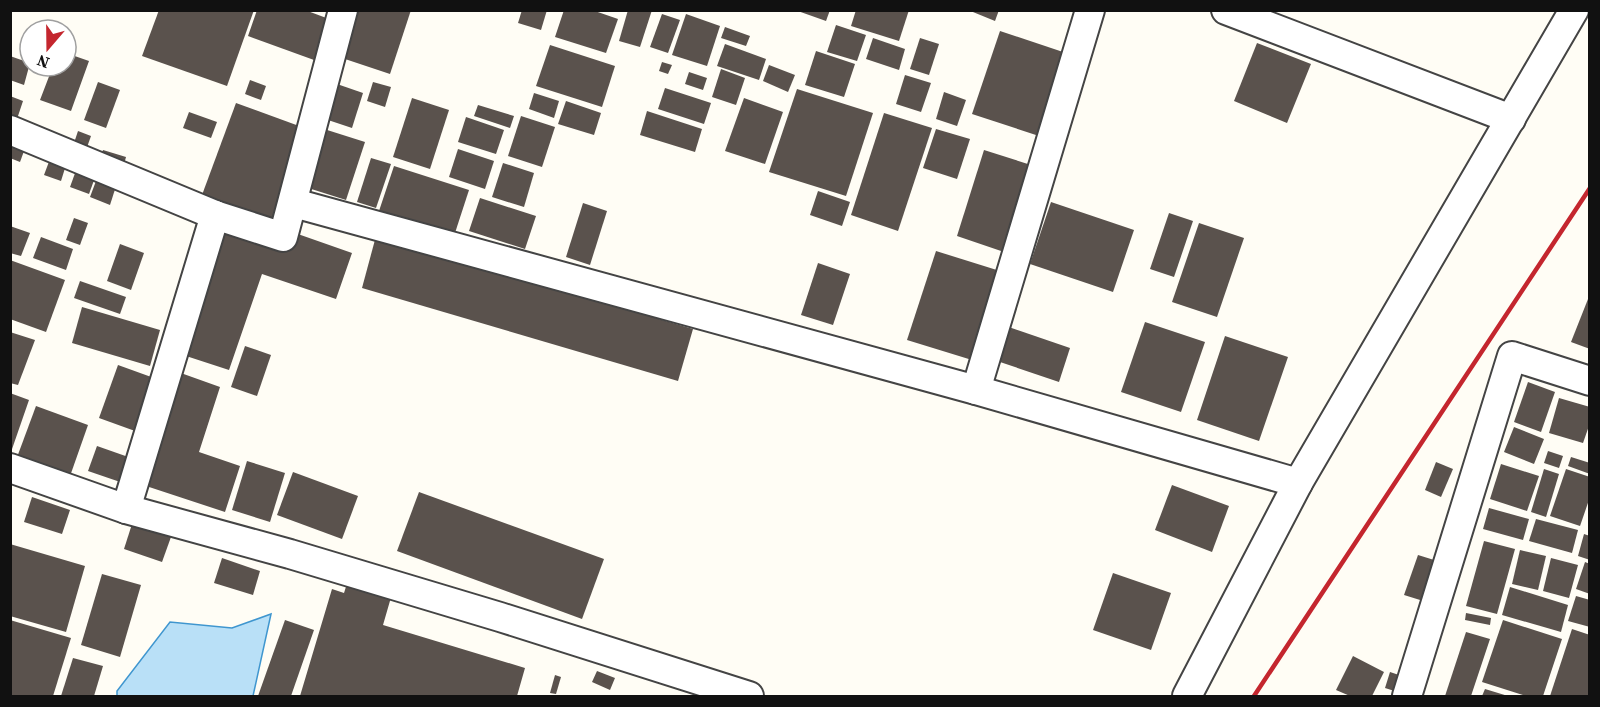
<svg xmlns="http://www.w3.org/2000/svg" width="1600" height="707" font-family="'Source Serif 4',serif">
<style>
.water{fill:#b9e0f7;stroke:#3f96cf;stroke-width:1.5}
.building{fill:#5a524d}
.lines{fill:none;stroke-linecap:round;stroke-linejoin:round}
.street-casing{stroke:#444;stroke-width:32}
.street{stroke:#fff;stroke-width:28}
.rail{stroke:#c4262e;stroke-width:4.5}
</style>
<rect width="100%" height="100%" fill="#fffdf5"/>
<path class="water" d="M271,614L253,696H117V691L170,622L232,628Z"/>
<g class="building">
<path d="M159,10H254L227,86L142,56Z"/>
<path d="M257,10H305L329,19L314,60L248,36Z"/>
<path d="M354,10H411L390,74L339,57Z"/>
<path d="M522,10H547L541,30L518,23Z"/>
<path d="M564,10H592L618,19L606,53L555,37Z"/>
<path d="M628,10H652L640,47L619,41Z"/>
<path d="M795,10H830L826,21Z"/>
<path d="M856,10H909L899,41L851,26Z"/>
<path d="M968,10H999L995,21Z"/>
<path d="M662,14L680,20L668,53L650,47Z"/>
<path d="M686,14L720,26L707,66L672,55Z"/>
<path d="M836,25L866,35L857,61L827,52Z"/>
<path d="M725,27L750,36L746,46L721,38Z"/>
<path d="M1000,31L1066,53L1039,136L972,114Z"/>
<path d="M873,38L905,49L899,70L866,59Z"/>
<path d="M920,38L939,44L929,75L910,69Z"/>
<path d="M1257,43L1311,64L1287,123L1234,101Z"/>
<path d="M725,44L766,59L759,80L717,66Z"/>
<path d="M550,45L615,66L602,107L536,86Z"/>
<path d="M816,51L855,64L844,97L805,85Z"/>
<path d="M66,53L89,61L71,111L40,100L53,66H66Z"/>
<path d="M10,56L30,63L24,85L10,80Z"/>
<path d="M662,62L672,65L668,74L659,71Z"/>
<path d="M769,65L795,75L788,92L763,81Z"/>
<path d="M721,69L745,78L736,105L712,97Z"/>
<path d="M689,72L707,78L703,90L685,84Z"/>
<path d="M905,75L931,83L921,112L896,104Z"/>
<path d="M250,80L266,86L261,100L245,94Z"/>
<path d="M98,82L120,90L106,128L84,120Z"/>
<path d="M373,82L391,87L385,107L367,101Z"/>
<path d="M337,84L363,93L352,128L325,119Z"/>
<path d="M665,88L711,103L704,124L658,109Z"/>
<path d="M797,89L873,113L846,196L769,172Z"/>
<path d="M944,92L966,100L957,126L936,119Z"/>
<path d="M534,93L559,101L554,118L529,109Z"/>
<path d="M10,96L23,101L16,122L10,120Z"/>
<path d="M412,98L449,110L430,169L393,157Z"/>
<path d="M744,98L783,112L765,164L725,151Z"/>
<path d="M566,101L601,113L594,135L558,124Z"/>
<path d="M236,103L310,130L276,222L202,195Z"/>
<path d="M478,105L514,116L510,128L474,116Z"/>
<path d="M647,111L702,129L695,152L640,135Z"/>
<path d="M189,112L217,122L211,138L183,128Z"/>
<path d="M884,113L932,128L898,231L851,215Z"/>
<path d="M521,116L555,127L542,167L508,156Z"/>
<path d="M466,117L504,130L496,154L458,142Z"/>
<path d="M324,129L365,142L346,200L305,187Z"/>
<path d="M936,129L970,139L957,179L923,168Z"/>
<path d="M78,131L91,136L85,153L72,149Z"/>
<path d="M10,137L27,143L20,162L10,158Z"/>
<path d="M458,149L494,161L485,189L449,177Z"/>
<path d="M103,150L126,157L123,168L99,161Z"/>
<path d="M984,150L1031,165L1004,252L957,236Z"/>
<path d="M371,158L391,164L376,208L357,202Z"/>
<path d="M50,159L66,165L61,181L44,175Z"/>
<path d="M503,163L534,173L524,207L492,197Z"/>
<path d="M78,165L97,172L89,194L70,187Z"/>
<path d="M394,166L469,190L454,236L379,211Z"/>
<path d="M99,173L118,180L110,205L90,197Z"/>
<path d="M818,191L850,202L842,226L810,215Z"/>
<path d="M480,198L536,216L525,249L469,231Z"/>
<path d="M1051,202L1134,230L1113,292L1030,264Z"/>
<path d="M583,203L607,211L590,265L566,257Z"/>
<path d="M1169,213L1193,221L1174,277L1150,269Z"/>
<path d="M74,218L88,223L80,245L66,240Z"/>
<path d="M227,223L295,233L352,253L336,299L262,274L229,370L183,355Z"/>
<path d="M1199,223L1244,238L1217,317L1172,302Z"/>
<path d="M10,226L30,233L21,256L10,253Z"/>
<path d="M376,236L693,329L678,381L362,288Z"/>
<path d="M41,237L73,249L66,270L33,258Z"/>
<path d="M120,244L144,253L131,290L107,281Z"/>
<path d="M936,251L1000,271L972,360L907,340Z"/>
<path d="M10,260L65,280L46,332L10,319Z"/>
<path d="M818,263L850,274L833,325L801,315Z"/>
<path d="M80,281L126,297L120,314L74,298Z"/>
<path d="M1590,294V349L1571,342Z"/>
<path d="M82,307L160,330L150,366L72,343Z"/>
<path d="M1145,322L1205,342L1181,412L1121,392Z"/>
<path d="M1006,326L1070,348L1059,382L994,360Z"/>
<path d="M10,332L35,340L18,385L10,383Z"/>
<path d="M1225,336L1288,357L1259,441L1197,420Z"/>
<path d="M245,346L271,355L257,396L231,387Z"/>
<path d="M118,365L154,378L135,431L99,418Z"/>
<path d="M178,372L220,387L199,452L240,466L225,512L140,484Z"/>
<path d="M1528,382L1555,392L1541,432L1514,422Z"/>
<path d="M10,393L29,400L11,452L10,451Z"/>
<path d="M1559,398L1590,407V423L1583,443L1549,433Z"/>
<path d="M36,406L88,425L69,479L16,460Z"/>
<path d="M1514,427L1544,439L1534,464L1504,452Z"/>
<path d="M97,446L134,459L126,484L88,471Z"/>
<path d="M1548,451L1563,456L1559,468L1544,463Z"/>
<path d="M1571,457L1590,463V474L1568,466Z"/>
<path d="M247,461L285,473L270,522L232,510Z"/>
<path d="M1436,462L1453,469L1441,497L1425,490Z"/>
<path d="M1501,464L1539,476L1527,511L1490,499Z"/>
<path d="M1544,469L1559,474L1546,517L1531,512Z"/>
<path d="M1566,469L1590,477V497L1580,526L1550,516Z"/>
<path d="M293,472L358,496L342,539L277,515Z"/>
<path d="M1172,485L1229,506L1212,552L1155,530Z"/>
<path d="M419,492L604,559L582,619L397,551Z"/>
<path d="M32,497L70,510L62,534L24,522Z"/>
<path d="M1489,508L1529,519L1523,540L1483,529Z"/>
<path d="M1536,519L1578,530L1572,553L1529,541Z"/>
<path d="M132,524L171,537L162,562L124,549Z"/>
<path d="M1584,534L1590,536V560L1578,556Z"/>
<path d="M1484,541L1515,549L1497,614L1466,606Z"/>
<path d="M10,544L85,566L66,632L10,616Z"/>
<path d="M1520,550L1546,556L1538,590L1512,584Z"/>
<path d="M1418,555L1447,564L1433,604L1404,595Z"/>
<path d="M222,558L260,571L253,595L214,583Z"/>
<path d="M1551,558L1578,565L1569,598L1543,591Z"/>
<path d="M1585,562L1590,564V594L1576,589Z"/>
<path d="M1113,573L1171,593L1151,650L1093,630Z"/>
<path d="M102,574L141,585L120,657L81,645Z"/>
<path d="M350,574L394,587L383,625L525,668L517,696H300L332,589L344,593Z"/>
<path d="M1510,587L1568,605L1561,632L1502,615Z"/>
<path d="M1576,596L1590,600V627L1568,621Z"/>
<path d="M1466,613L1491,618L1490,625L1465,620Z"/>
<path d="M10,620L71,638L53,696H10Z"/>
<path d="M285,620L314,630L291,696H258Z"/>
<path d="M1503,620L1562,639L1543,696H1526L1482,682Z"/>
<path d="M1572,629L1590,635V696H1550Z"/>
<path d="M1466,632L1490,639L1471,696H1445Z"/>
<path d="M1353,656L1384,672L1372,696H1350L1336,690Z"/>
<path d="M73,658L103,666L94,696H61Z"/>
<path d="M597,671L615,678L610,690L592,682Z"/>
<path d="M1390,672L1408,678L1404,694L1385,688Z"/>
<path d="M555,675L561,677L556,694L550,693Z"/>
<path d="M1485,689L1508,696H1482Z"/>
</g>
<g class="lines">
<g class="street-casing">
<g id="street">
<path d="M1226,10L1511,119"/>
<path d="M10,130L215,215L283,237L343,10"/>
<path d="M294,203L976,390L1298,483"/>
<path d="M976,390L1090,10"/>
<path d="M10,468L126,509L290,554L500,617L749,696"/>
<path d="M126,509L215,215"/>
<path d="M1187,696L1298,483L1574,10"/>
<path d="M1407,696L1512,356L1590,381"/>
</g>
</g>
<use href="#street" class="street"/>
<path class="rail" d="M1254,696L1590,188"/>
</g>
<rect width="1600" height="707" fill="none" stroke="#111111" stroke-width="24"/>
<g transform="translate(48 48) rotate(200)"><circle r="28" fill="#ffffff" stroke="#a0a0a0" stroke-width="1.5"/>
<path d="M0-4.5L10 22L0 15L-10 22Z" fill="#c4262e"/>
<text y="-9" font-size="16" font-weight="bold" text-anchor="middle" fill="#111111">N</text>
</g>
</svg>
